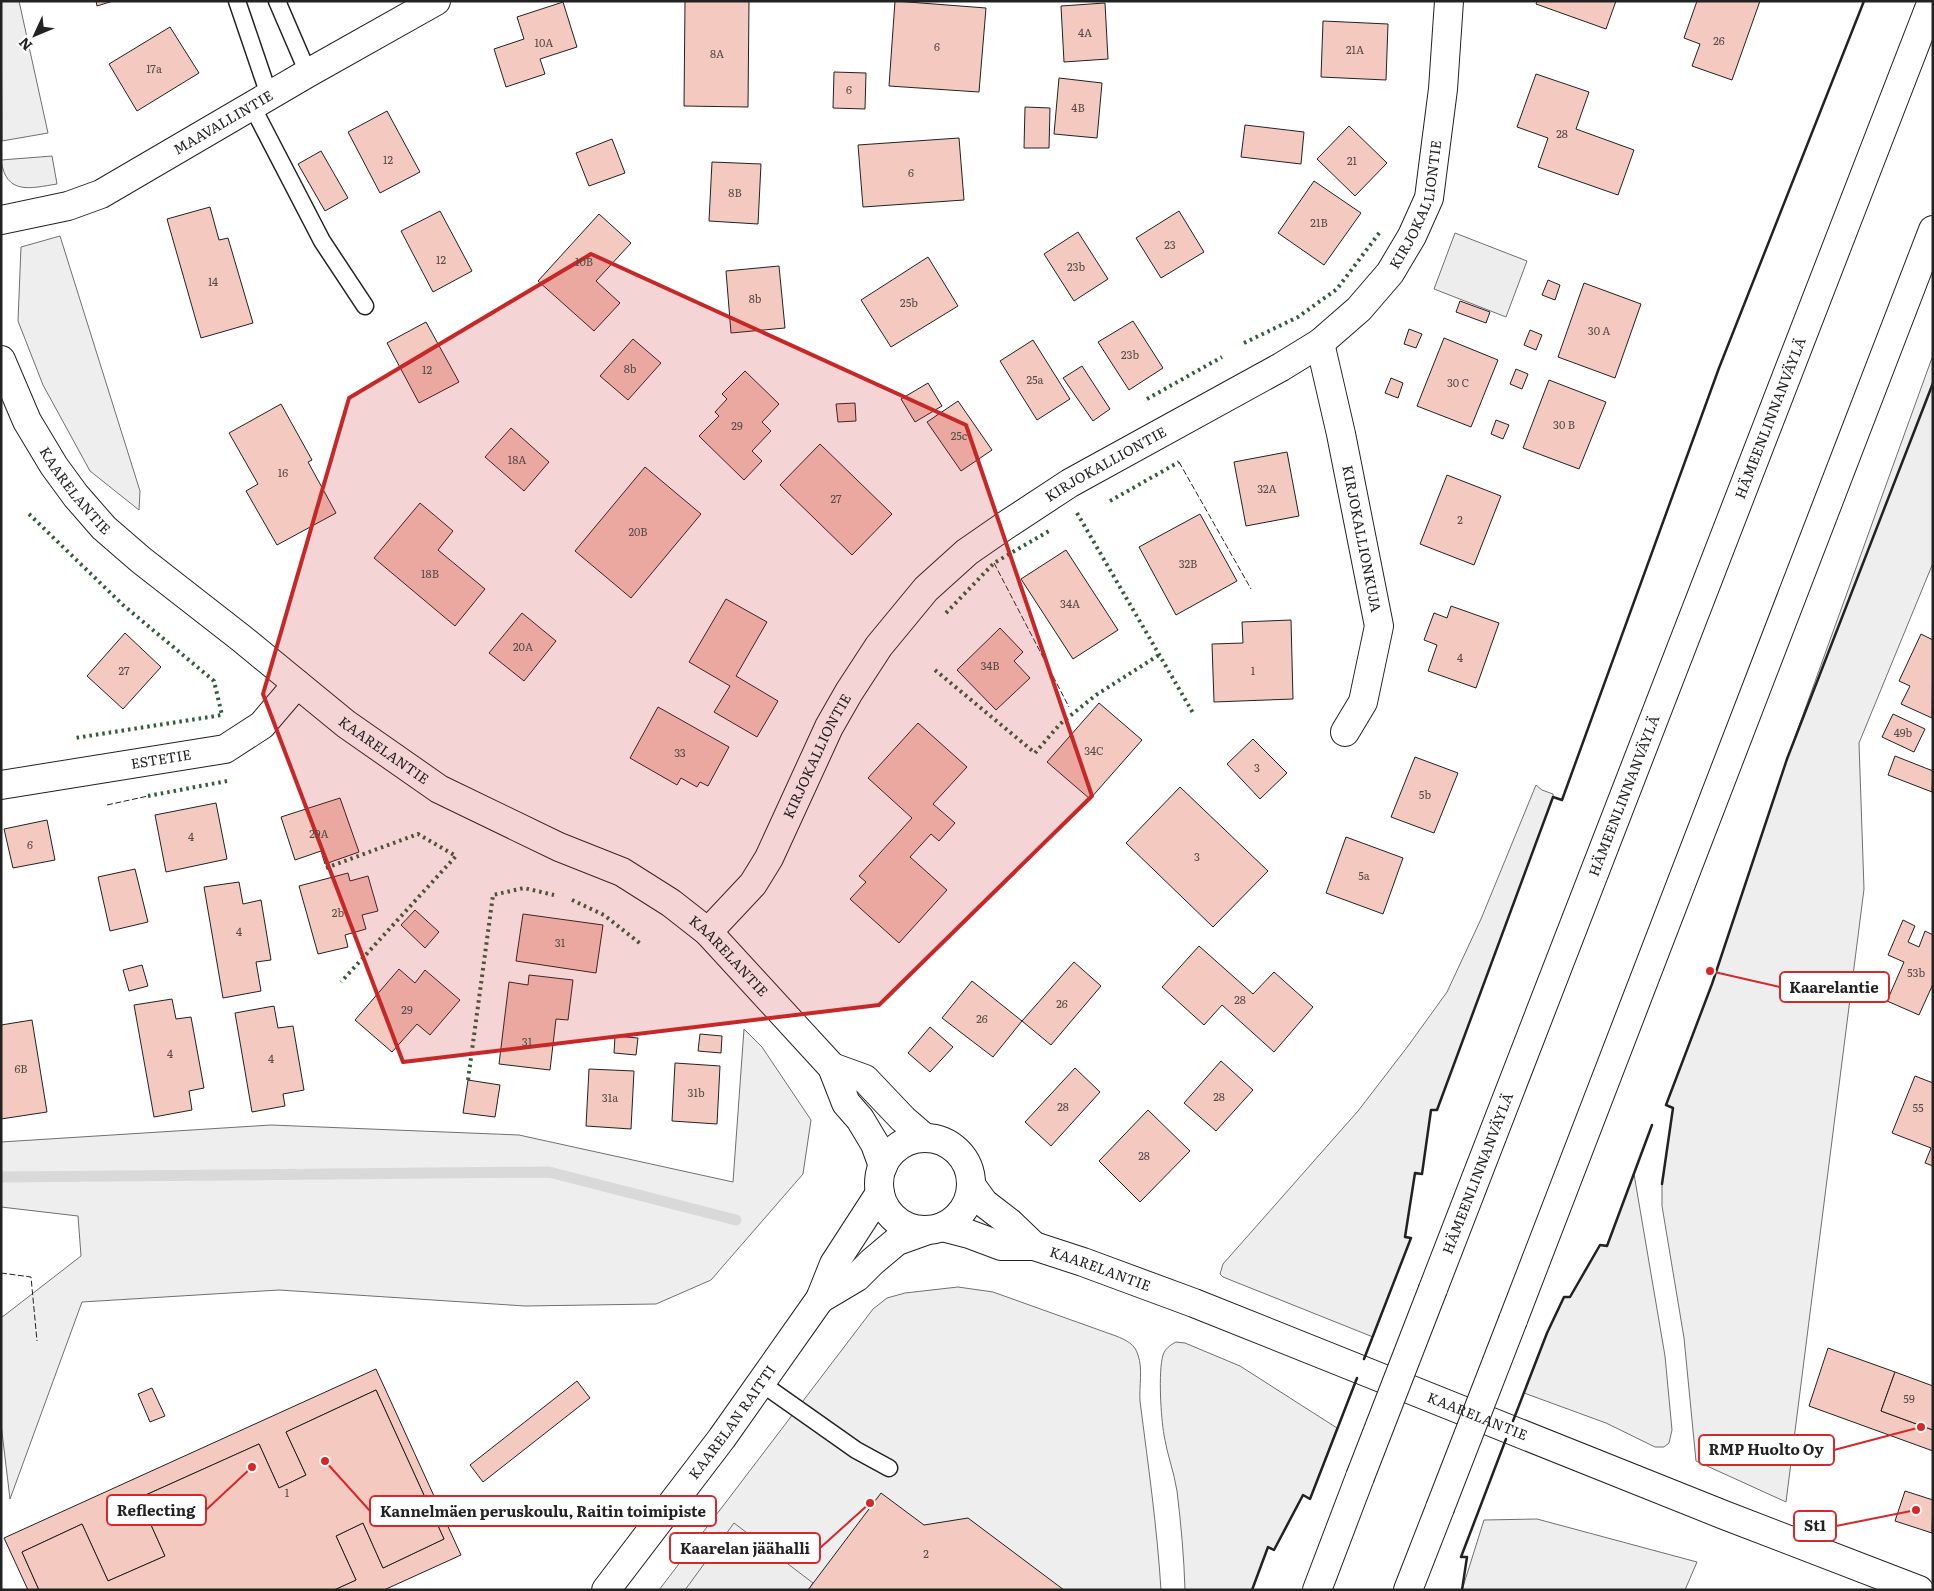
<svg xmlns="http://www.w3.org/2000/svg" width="1934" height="1591" font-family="Literata,serif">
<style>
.green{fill:#eee;stroke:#6f6f6f}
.parking{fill:#ededed;stroke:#6f6f6f}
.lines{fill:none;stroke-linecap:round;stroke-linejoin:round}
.stream{stroke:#d9d9d9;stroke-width:11}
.building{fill:#f3c9c0;stroke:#222}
.lane-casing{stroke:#222;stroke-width:19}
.street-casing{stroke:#222;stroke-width:30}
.secondary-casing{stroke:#222;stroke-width:30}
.highway-casing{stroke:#222;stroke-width:30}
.lane{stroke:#fff;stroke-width:16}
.street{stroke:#fff;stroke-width:28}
.secondary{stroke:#fff;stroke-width:28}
.highway{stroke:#fff;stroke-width:28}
.highway-bridge-casing{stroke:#222;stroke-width:30;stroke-linecap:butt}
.highway-bridge{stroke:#fff;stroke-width:28}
.hedge{stroke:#2f5e38;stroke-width:4;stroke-dasharray:2.5 4;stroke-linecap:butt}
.fence{stroke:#222;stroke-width:1;stroke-dasharray:6 2.5;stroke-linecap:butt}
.wall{stroke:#222;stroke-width:2.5}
.marked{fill:#c62828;fill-opacity:0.2;stroke:#c62828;stroke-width:4;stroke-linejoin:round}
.labels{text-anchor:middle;stroke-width:4;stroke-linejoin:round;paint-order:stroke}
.number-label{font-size:11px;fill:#564c4a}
.street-label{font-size:14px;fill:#222;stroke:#fff}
.leader{fill:none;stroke:#d62828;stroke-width:2}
.callout-dot{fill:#d62828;stroke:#fff;stroke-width:2}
.callout{fill:#fff;stroke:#d62828;stroke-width:2}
.callout-label{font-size:15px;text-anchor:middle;font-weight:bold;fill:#222}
</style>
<rect width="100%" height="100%" fill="#fff"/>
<g class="green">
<path d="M1,1H19L48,133L2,141Z"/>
<path d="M52,156L57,184C31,188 6,196 1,160Z"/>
<path d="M60,236L140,491L139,510L90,471L43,385L18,321L21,247Z"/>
<path d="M1933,355V563L1859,743L1864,889L1786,1502L1696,1461L1684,1338L1662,1206V1184L1673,1108L1666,1105L1712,984L1787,759Z"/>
<path d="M1536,785L1542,790L1553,794V797L1437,1110H1431L1422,1174H1415L1405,1236L1411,1238L1373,1337L1223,1277L1220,1274L1223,1264L1358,1111L1408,1046L1447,992L1481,919Z"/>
<path d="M744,1029L762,1047L811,1120L803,1174L711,1280L656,1304L525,1306L279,1290L82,1302L10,1499L1,1424V1318L81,1256L78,1216L1,1207V1142L271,1125L519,1135L733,1182Z"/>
<path d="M1634,1174L1665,1356L1672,1430L1669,1443L1664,1447H1655L1606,1423L1524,1393L1547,1333L1564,1297H1570L1600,1245H1607Z"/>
<path d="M958,1287L993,1292L1116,1336C1126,1340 1135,1344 1138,1355C1143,1369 1139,1386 1140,1401C1148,1464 1157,1526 1161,1590H659L873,1309L887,1298L905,1293Z"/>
<path d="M1176,1342L1185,1343L1240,1366L1337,1428L1310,1499L1303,1495L1274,1550L1268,1548L1252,1590H1185C1184,1557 1181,1524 1177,1491C1174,1472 1167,1454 1164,1435C1161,1418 1158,1372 1163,1355C1165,1349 1170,1345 1176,1342Z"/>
<path d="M1537,1519L1697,1562L1685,1590H1462L1484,1520Z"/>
</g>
<g class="parking">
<path d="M1455,233L1527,261L1506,317L1434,289Z"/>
<path d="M734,1523L813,1583L808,1590H685Z"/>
</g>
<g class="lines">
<path class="stream" d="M1,1177L549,1172L736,1220"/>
</g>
<g class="building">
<path d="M96,1H113L97,6Z"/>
<path d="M685,1H749L748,107L684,106Z"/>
<path d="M895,1L986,8L979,92L889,86Z"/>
<path d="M1537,1H1616L1606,29L1536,4Z"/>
<path d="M1697,1H1760L1732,80L1692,66L1700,44L1684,38Z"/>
<path d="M563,2L577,47L540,59L545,74L506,87L494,49L524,39L517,17Z"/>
<path d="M1105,3L1108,59L1064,62L1061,6Z"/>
<path d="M1323,21L1388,24L1386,80L1321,77Z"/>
<path d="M170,27L199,73L137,111L109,64Z"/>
<path d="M834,72L866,73L865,109L833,108Z"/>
<path d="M1536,74L1589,92L1576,129L1634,150L1618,195L1538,167L1548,138L1517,127Z"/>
<path d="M1059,78L1102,83L1097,138L1054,134Z"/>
<path d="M1025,107L1050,108L1049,148H1024Z"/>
<path d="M387,111L420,172L380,193L348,132Z"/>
<path d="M1245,125L1304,132L1301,164L1241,157Z"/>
<path d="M1349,126L1387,163L1355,196L1317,159Z"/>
<path d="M959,138L964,200L863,207L858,145Z"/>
<path d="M612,139L625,173L589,186L576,153Z"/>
<path d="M321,151L348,198L325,211L298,164Z"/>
<path d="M712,162L761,164L758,224L709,221Z"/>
<path d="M1314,181L1361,213L1324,265L1278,233Z"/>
<path d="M210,207L219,240L228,238L253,323L201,338L167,219Z"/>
<path d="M440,211L472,271L433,292L401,231Z"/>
<path d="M1179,211L1204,252L1161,278L1136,238Z"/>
<path d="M599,214L631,243L596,281L620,303L594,331L538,281Z"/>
<path d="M1078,232L1108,279L1074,301L1044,254Z"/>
<path d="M928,257L958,306L891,347L861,300Z"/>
<path d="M779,266L785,328L731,333L726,271Z"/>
<path d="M1548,280L1560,285L1555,300L1542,295Z"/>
<path d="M1584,283L1641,304L1615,378L1558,357Z"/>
<path d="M1460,301L1490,312L1486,323L1456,312Z"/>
<path d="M1133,321L1163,368L1129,390L1098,342Z"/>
<path d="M426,322L459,382L419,403L387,343Z"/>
<path d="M1409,329L1422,334L1416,348L1404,344Z"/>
<path d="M1530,330L1542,335L1536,350L1524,345Z"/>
<path d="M1444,338L1498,360L1471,427L1417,406Z"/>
<path d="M633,339L661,363L628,400L600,376Z"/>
<path d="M1033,340L1070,399L1037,420L1000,361Z"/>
<path d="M1082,366L1110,409L1093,421L1063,378Z"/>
<path d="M1516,369L1528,374L1522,389L1510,384Z"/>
<path d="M745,371L779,404L762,422L771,431L752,451L762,461L744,480L699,436L719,416L715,412L727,399L722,394Z"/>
<path d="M1391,378L1403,383L1398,398L1385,393Z"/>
<path d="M1549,380L1606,402L1579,469L1523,448Z"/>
<path d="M928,383L942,406L915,422L901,399Z"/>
<path d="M958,401L992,450L961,471L927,422Z"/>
<path d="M855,403L856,421L838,422L836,404Z"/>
<path d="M281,404L312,460L308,462L336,513L277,545L246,491L258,484L229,433Z"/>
<path d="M1496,420L1509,425L1503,439L1491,434Z"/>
<path d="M511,428L549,462L524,491L485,457Z"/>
<path d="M820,444L892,514L852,555L780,485Z"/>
<path d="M1287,452L1299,516L1246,526L1234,462Z"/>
<path d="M645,467L701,514L631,598L575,551Z"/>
<path d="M1447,475L1501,496L1474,565L1420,544Z"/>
<path d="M420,503L453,531L438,550L485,589L455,626L374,558Z"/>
<path d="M1200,514L1237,581L1176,615L1139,547Z"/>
<path d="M1066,550L1118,630L1073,659L1021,579Z"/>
<path d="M726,599L767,622L736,676L778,701L757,737L714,712L730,686L689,662Z"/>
<path d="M1451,606L1499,623L1476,688L1428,671L1437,645L1424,640L1434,613L1447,618Z"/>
<path d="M522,613L556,641L524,681L489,653Z"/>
<path d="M1291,620L1293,699L1214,702L1212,644L1243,643L1242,622Z"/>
<path d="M1000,628L1023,652L1014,661L1030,678L996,710L957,670Z"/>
<path d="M125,633L161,667L123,709L87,676Z"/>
<path d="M1921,634L1933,640L1932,718L1901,704L1910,686L1899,681Z"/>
<path d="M1099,703L1142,740L1090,799L1047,762Z"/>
<path d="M658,707L729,747L708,786L700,782L697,787L681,778L677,785L630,758Z"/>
<path d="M1893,714L1925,729L1914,752L1882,737Z"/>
<path d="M918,723L967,767L933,804L955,823L939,841L931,834L910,857L947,890L899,943L850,899L866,882L859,876L912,818L868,778Z"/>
<path d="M1253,739L1287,773L1260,799L1227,764Z"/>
<path d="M1895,756L1933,771L1932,792L1888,775Z"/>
<path d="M1415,757L1458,773L1434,833L1391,817Z"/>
<path d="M1180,787L1268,871L1213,927L1126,843Z"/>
<path d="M340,798L359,852L325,864L321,851L295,860L281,817Z"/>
<path d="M216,803L227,859L166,872L155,815Z"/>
<path d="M47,820L55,860L13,868L4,829Z"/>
<path d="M1346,837L1403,858L1383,914L1326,893Z"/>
<path d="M135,869L148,922L110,931L98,877Z"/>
<path d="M348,873L350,881L368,876L378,911L362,915L366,929L345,935L348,947L318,954L299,886Z"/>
<path d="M239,882L243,904L261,900L271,960L256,962L261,991L223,998L204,887Z"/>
<path d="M415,910L439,932L425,948L401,925Z"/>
<path d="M523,914L603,925L596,973L516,961Z"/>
<path d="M1903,920L1915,926L1908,942L1919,947L1925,931L1933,935V984L1919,1015L1887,1001L1904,962L1888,955Z"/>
<path d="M1199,946L1253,994L1274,972L1313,1007L1274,1052L1222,1005L1204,1025L1162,987Z"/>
<path d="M1074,962L1101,986L1051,1045L1022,1021Z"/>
<path d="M142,965L148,986L129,991L123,970Z"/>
<path d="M399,969L415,983L425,970L460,1000L430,1035L417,1024L392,1052L355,1020Z"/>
<path d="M529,975L573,980L568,1020L556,1019L550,1070L499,1064L509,982L528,985Z"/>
<path d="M972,981L1022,1021L993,1057L942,1018Z"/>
<path d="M172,999L176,1019L191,1017L204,1088L189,1091L192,1110L154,1117L134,1005Z"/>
<path d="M274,1006L278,1028L293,1026L304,1090L283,1094L285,1106L252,1112L235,1013Z"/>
<path d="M32,1020L47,1112L1,1119V1025Z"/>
<path d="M930,1027L953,1047L930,1072L908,1053Z"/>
<path d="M700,1034L722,1036L721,1053L698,1051Z"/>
<path d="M615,1036L638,1038L636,1055L614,1053Z"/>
<path d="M1221,1061L1253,1090L1216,1131L1184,1103Z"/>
<path d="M675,1063L720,1066L717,1124L672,1121Z"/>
<path d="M1075,1068L1100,1092L1051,1146L1025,1122Z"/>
<path d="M589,1069L634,1071L631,1129L586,1126Z"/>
<path d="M1915,1076L1933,1083V1166L1925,1163L1931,1148L1892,1133Z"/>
<path d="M468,1080L500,1085L495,1117L463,1113Z"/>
<path d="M1148,1110L1190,1151L1140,1202L1099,1161Z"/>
<path d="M1828,1348L1895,1372L1881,1411L1933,1430V1451L1809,1406Z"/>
<path d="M376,1369L461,1555L384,1590H334L356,1580L336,1536L363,1523L383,1568L444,1539L376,1390L286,1432L306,1475L279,1488L259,1444L139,1498L165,1556L108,1581L82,1524L22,1552L39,1590H28L4,1538Z"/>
<path d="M1895,1372L1933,1386V1430L1881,1411Z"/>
<path d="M577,1381L590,1398L483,1482L470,1465Z"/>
<path d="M152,1388L165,1416L150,1422L138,1394Z"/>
<path d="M376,1390L444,1539L383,1568L363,1523L336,1536L356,1580L334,1590H39L22,1552L82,1524L108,1581L165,1556L139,1498L259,1444L279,1488L306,1475L286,1432Z"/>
<path d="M1905,1491L1933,1500L1932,1533L1895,1521Z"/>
<path d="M881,1493L924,1525L968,1518L1064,1590H808Z"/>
</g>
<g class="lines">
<g class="lane-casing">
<g id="lane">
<path d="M237,1L269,95"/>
<path d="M277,1L308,73"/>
<path d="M252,106L322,241L365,306"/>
<path d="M761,1383L856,1450L889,1468"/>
</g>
</g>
<g class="street-casing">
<g id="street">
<path id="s1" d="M1,220L68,206L101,194L308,73L436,1"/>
<path id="s2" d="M1320,343L1341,434L1379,626L1363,702L1345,732"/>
<path id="s3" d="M1,785L225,749L262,725L297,684"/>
<path id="s4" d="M708,932L753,884L769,858L829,727L849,692L879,646L926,589L967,552L1006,525L1070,483L1281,367L1320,343L1359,309L1390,273L1412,236L1429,198L1443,89L1449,1"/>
</g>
</g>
<g class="secondary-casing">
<g id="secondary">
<path id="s5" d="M1,360L27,421L54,466L76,496L104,528L141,560L241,638L346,724L439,789L559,847L622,872L671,903L708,932L832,1067L846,1103L860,1119L875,1144L883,1166"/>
<path d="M832,1067L865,1079L903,1119L925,1138"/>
<circle cx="925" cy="1184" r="46"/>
<path d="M971,1185L984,1203L1010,1223L1034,1246"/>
<path id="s6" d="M942,1227L969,1234L1001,1246H1034L1083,1262L1194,1303L1724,1515L1919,1590"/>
<path d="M820,1299L857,1277L872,1262L897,1241L925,1231"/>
<path id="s7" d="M606,1590L722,1438L820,1299L834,1264L880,1193"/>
</g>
</g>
<g class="highway-casing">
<g id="highway">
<path id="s8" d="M1433,1289L1932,1"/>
<path d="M1513,1320L1933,230"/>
<path d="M1317,1590L1360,1477"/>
<path d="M1408,1590L1440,1508"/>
</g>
</g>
<use href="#lane" class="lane"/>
<use href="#street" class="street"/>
<use href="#secondary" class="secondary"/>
<use href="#highway" class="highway"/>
<g class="highway-bridge-casing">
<g id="highway-bridge">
<path d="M1360,1477L1433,1289"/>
<path d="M1440,1508L1513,1320"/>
</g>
</g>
<use href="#highway-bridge" class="highway-bridge"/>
<g class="hedge">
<path d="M1244,343L1298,317L1337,289L1380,232"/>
<path d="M1147,399L1222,357"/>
<path d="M1110,501L1179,462"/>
<path d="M1077,513L1193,713"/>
<path d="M29,514L123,605L214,681L222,715L75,738"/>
<path d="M946,613L994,563L1049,531"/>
<path d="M935,670L1035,753L1060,724L1096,695L1159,655"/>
<path d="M148,796L227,781"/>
<path d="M326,868L418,834L456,856L341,982"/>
<path d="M572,900L604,915L642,945"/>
<path d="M468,1080L493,895L524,888L554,895"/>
</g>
<g class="fence">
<path d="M1179,462L1251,589"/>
<path d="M994,563L1069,707"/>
<path d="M107,805L148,796"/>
<path d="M1,1273L31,1277L37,1341"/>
</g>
<g class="wall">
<path d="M1662,1184L1673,1108L1666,1105L1712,984L1787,759L1933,383"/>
<path d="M1364,1359L1411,1238L1405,1237L1415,1173L1422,1174L1431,1110H1437L1553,797L1562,800L1719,368L1864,1"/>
<path d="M1513,1421L1547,1333L1564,1297H1570L1600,1245L1607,1246L1652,1125"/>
<path d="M1252,1590L1268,1547L1274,1550L1303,1495L1310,1499L1357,1378"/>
<path d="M1462,1590L1467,1557H1461L1506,1439"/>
</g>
</g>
<path class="marked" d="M591,254L966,425L1092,796L879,1005L403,1062L263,694L349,398Z"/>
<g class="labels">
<g class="number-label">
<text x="1085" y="37">4A</text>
<text x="1719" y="45">26</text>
<text x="544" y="47">10A</text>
<text x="937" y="51">6</text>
<text x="1355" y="54">21A</text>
<text x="717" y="58">8A</text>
<text x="154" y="73">17a</text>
<text x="849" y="94">6</text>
<text x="1078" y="112">4B</text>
<text x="1562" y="138">28</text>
<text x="388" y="164">12</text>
<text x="1352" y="165">21</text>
<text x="911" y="177">6</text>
<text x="735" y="197">8B</text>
<text x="1319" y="227">21B</text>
<text x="1170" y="249">23</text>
<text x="441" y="264">12</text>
<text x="584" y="266">10B</text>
<text x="1076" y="271">23b</text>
<text x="213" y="286">14</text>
<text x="755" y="303">8b</text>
<text x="909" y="307">25b</text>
<text x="1599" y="335">30 A</text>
<text x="1130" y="359">23b</text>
<text x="630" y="373">8b</text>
<text x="427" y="374">12</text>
<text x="1035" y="384">25a</text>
<text x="1458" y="387">30 C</text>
<text x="1564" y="429">30 B</text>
<text x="737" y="430">29</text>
<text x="959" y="440">25c</text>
<text x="517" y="464">18A</text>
<text x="283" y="477">16</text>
<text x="1267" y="493">32A</text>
<text x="836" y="503">27</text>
<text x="1460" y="524">2</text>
<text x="638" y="536">20B</text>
<text x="1188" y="568">32B</text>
<text x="430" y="578">18B</text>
<text x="1070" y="608">34A</text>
<text x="523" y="651">20A</text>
<text x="1460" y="662">4</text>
<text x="990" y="670">34B</text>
<text x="124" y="675">27</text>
<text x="1253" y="675">1</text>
<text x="1903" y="737">49b</text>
<text x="1094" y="755">34C</text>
<text x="680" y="757">33</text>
<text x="1257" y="772">3</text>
<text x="1425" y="799">5b</text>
<text x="319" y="838">29A</text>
<text x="191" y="841">4</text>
<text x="30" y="849">6</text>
<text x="1197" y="861">3</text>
<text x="1364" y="880">5a</text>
<text x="338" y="917">2b</text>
<text x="239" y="936">4</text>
<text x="560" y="947">31</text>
<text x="1916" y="977">53b</text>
<text x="1240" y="1004">28</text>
<text x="1062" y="1008">26</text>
<text x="407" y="1014">29</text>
<text x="982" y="1023">26</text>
<text x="527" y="1046">31</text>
<text x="170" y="1058">4</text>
<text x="271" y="1063">4</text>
<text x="21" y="1073">6B</text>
<text x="696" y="1097">31b</text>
<text x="1219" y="1101">28</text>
<text x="610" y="1102">31a</text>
<text x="1063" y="1111">28</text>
<text x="1918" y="1112">55</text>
<text x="1144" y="1160">28</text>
<text x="1909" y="1403">59</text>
<text x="287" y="1497">1</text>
<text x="926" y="1558">2</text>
</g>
<g class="street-label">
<text dy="5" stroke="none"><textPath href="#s1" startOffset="245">MAAVALLINTIE</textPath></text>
<text dy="5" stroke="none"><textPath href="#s4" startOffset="1049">KIRJOKALLIONTIE</textPath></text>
<text dy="5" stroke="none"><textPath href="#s8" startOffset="934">HÄMEENLINNANVÄYLÄ</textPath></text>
<text dy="5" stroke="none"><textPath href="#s4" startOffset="629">KIRJOKALLIONTIE</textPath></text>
<text dy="5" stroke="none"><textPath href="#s5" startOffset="151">KAARELANTIE</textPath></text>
<text dy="5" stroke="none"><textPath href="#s2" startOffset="200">KIRJOKALLIONKUJA</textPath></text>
<text dy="5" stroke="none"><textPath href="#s5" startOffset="556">KAARELANTIE</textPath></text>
<text dy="5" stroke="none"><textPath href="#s4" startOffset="209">KIRJOKALLIONTIE</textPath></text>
<text dy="5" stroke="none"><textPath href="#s3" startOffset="162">ESTETIE</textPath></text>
<text dy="5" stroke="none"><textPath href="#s8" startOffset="529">HÄMEENLINNANVÄYLÄ</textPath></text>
<text dy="5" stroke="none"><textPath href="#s5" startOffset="961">KAARELANTIE</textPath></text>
<text dy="5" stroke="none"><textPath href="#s8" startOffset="124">HÄMEENLINNANVÄYLÄ</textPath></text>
<text dy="5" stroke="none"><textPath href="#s6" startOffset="165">KAARELANTIE</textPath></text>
<text dy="5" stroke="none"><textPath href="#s6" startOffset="570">KAARELANTIE</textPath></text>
<text dy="5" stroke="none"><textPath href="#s7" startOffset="210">KAARELAN RAITTI</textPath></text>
</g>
</g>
<path class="leader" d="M1710 971L1780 987M1921 1427L1834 1450M252 1467L206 1510M325 1461L370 1511M1916 1510L1836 1526M870 1503L820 1548"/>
<g class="callout-dot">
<circle cx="1710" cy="971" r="5"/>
<circle cx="1921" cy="1427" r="5"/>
<circle cx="252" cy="1467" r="5"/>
<circle cx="325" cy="1461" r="5"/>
<circle cx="1916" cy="1510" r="5"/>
<circle cx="870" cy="1503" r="5"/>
</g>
<g class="callout">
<rect x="1780" y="972" width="109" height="30" rx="5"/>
<rect x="1699" y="1435" width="135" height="30" rx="5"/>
<rect x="107" y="1495" width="99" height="30" rx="5"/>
<rect x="370" y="1496" width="346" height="30" rx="5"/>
<rect x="1794" y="1511" width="42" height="30" rx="5"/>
<rect x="670" y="1533" width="150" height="30" rx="5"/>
</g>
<g class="callout-label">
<text x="1834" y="993">Kaarelantie</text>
<text x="1766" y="1455">RMP Huolto Oy</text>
<text x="156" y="1516">Reflecting</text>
<text x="543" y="1517">Kannelmäen peruskoulu, Raitin toimipiste</text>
<text x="1815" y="1531">St1</text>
<text x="745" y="1554">Kaarelan jäähalli</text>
</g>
<rect width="1934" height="1591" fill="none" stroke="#222222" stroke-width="5"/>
<g transform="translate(35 35) rotate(226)" stroke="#ffffff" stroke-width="4" paint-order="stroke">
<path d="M0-4L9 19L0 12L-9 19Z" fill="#222222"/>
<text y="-8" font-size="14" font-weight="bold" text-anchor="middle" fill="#222222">N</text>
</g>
</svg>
